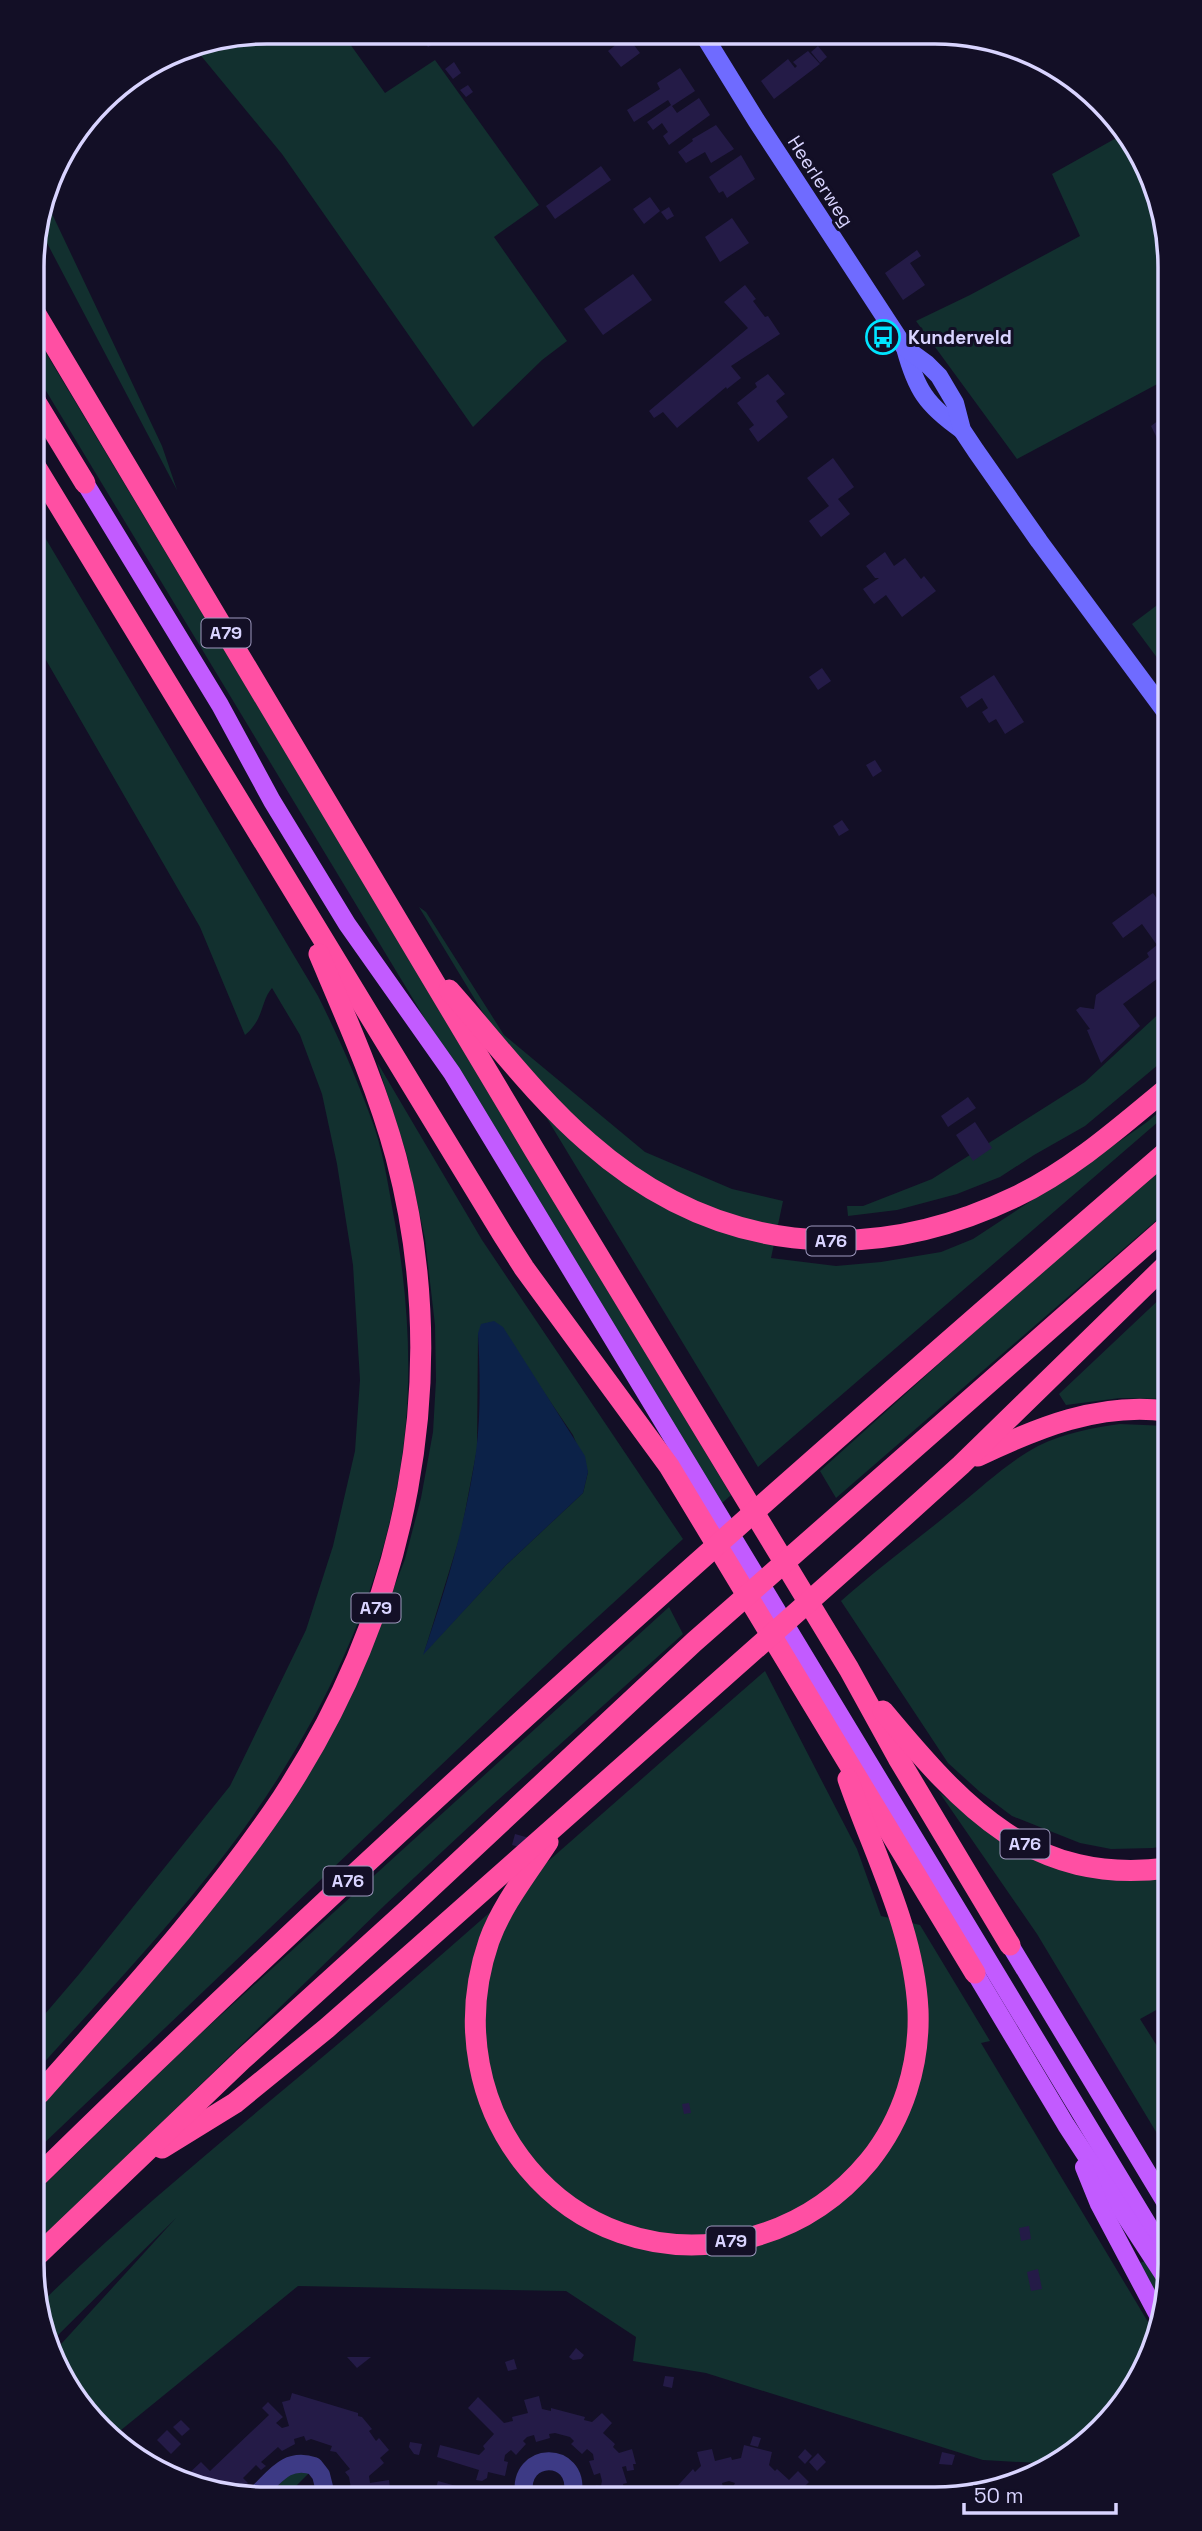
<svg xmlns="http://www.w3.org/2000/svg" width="1202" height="2531" font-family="'Space Grotesk',sans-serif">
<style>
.green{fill:#12302f;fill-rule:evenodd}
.water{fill:#0c2248}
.building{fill:#241b47}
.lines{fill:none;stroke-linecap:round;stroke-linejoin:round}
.street{stroke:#3d3a85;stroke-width:18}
.secondary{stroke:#6f6bff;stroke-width:18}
.primary{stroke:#c25bff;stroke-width:18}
.highway{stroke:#ff4fa3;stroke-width:21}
.labels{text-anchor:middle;stroke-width:6;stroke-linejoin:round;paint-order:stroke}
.shield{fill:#130f26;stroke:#9e99be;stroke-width:2}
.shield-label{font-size:18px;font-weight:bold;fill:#d9d4ff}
.street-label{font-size:19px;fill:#d9d4ff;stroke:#130f26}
.poi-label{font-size:19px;font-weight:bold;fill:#d9d4ff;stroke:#130f26;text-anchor:start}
.rim{fill:none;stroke:#d9d4ff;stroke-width:3.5}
</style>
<rect width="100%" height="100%" fill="#130f26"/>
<g class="green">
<path d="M267,32H352L345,37L385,93L435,60L539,205L494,237L567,341L542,360L473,427L282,154L193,46Z"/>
<path d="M1127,132L1162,205L1163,381L1017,459L916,321L970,295L1080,236L1052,174Z"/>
<path d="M45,199L162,446L177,490L37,224Z"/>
<path d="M34,333L731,1495L719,1506L34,371Z"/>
<path d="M34,519L318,996C340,1040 359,1083 375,1129C385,1160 389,1192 395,1223C410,1307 414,1397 398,1481C375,1615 310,1742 228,1850C170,1927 103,1997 39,2068V2021L80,1973L230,1786L306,1630L333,1546L355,1451L360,1380L353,1265L337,1164L322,1094L300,1035L272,988C260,1002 265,1018 245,1035L200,927L35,641Z"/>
<path d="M1164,600V667L1132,624Z"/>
<path d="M419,907L426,912L504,1035L645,1152L732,1189L783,1201L771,1258L836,1266L881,1262L941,1252L973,1239L1080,1169L1147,1122L1166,1106V1115L758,1467Z"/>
<path d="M1165,1008V1059L1085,1126L1034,1155L1000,1177L957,1194L897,1210L848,1216L847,1206H863L932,1179L1085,1082Z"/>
<path d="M377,1062L482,1240L683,1539L565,1647L39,2148V2105L208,1913L371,1647L405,1559L421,1498L433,1432L436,1380L435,1325L425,1239L407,1156ZM478,1333L526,1366L573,1435L588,1472L583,1493L506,1565L424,1653L461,1533L477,1449Z"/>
<path d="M1166,1166V1212L836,1498L820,1471L1013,1297Z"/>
<path d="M1166,1293L1167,1399L1120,1398L1066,1405L1059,1394Z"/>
<path d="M1120,1424L1167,1426L1168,1845L1153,1848L1111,1849L1080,1843L1012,1816L980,1792L948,1763L841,1601C878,1568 918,1539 957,1507C983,1486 1008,1462 1038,1446C1064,1433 1092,1428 1120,1424Z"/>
<path d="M669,1607L683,1634L489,1808L386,1904L39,2242V2190L188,2045Z"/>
<path d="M765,1671L857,1849L881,1916L920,1925L990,2041L981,2043L1157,2337L1153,2354L1122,2408L1066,2460L1057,2464L983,2460L706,2373L633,2361L636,2337L566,2291L298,2286L110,2439L71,2395L52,2354L176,2218L48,2345L40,2326V2304C145,2201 260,2111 371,2016C503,1902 633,1786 765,1671Z"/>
<path d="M939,1792L987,1831L1077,1873L1127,1881L1168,1876L1169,2003L1140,2019L1169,2065L1170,2155L1037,1934Z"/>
<path d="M1147,2260L1167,2291L1163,2308L1140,2263Z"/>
<path d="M293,2470L309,2473L287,2495H269Z"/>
</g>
<path class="water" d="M494,1321L503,1327L585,1456L588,1472L583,1493L506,1565L423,1655C446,1589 466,1522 476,1452C481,1415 480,1371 478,1333L481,1324Z"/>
<g class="building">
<path d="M418,32L428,33L435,43L428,47Z"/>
<path d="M627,36L640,53L621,67L608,51Z"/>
<path d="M818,46L827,57L820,63L811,52Z"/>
<path d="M808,51L820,64L774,99L761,81L788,59L795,68L797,66L793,62Z"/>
<path d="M454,62L461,73L453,79L445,69Z"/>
<path d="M680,68L695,91L672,106L677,113L699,98L710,115L669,145L663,136L668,132L662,123L653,130L647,122L671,105L668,100L634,122L627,110L660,89L657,83Z"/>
<path d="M468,85L473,92L466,97L460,90Z"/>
<path d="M716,125L734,149L711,163L705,152L686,163L678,152L693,141L692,139Z"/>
<path d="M741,155L755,179L727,198L723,191L719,193L709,177Z"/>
<path d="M601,166L611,180L555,219L546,206Z"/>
<path d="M650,197L660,211L644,224L633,209Z"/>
<path d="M669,207L674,216L667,220L661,212Z"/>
<path d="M732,218L749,243L720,262L705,237Z"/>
<path d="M917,250L921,256L910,263L925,285L903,300L885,273Z"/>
<path d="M633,274L652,300L603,335L584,309Z"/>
<path d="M745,285L756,299L753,301L765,317L768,316L780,334L731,366L741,378L727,389L726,387L677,428L663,412L654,418L649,411L748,328L724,302Z"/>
<path d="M768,374L785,394L776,401L788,417L758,442L749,429L754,425L737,403L757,387L755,383Z"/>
<path d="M1163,417V450L1151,426Z"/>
<path d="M833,458L854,487L838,499L850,514L821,537L809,521L829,506L807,478Z"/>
<path d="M885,552L894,566L905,558L921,579L924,576L936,591L902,617L886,595L874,604L863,589L879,578H875L866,566Z"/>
<path d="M822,668L831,681L818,690L809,677Z"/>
<path d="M994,675L1024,722L1005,734L996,719L989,723L982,712L988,708L982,698L967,708L960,697Z"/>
<path d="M875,760L882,771L873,777L866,765Z"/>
<path d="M842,820L849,830L839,836L833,826Z"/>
<path d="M1153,893L1165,910V973L1123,1004L1140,1026L1101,1063L1087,1030L1090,1029L1076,1010L1080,1007L1094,1009L1096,995L1149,957L1147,953L1157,945L1142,924L1123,938L1112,923Z"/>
<path d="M968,1097L976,1108L948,1127L941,1116Z"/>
<path d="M975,1122L992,1148L973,1161L956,1135Z"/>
<path d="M515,1834L540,1841L537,1852L512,1845Z"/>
<path d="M689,2103L691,2113L684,2114L682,2104Z"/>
<path d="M1029,2226L1031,2239L1021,2241L1019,2228Z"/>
<path d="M1038,2269L1042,2289L1031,2291L1027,2272Z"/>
<path d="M576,2348L584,2355L581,2359L573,2360L569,2357Z"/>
<path d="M347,2357H371L357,2368Z"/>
<path d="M514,2359L517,2369L508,2371L505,2362Z"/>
<path d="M665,2376L674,2377L672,2388L663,2386Z"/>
<path d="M292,2393L358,2413V2416L362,2417L372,2429L369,2431L376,2441L379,2438L389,2450L380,2458L384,2463L369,2476L370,2483L389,2480L390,2488L382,2489L383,2494H352L349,2477L345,2472L350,2469L336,2452L330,2451L332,2446L311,2439L306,2441L304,2436L294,2439L295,2444L282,2451L278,2447L261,2462L266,2466L261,2470L256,2465L243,2478L248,2483L244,2487L240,2483L227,2495H221L185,2477L201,2462L210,2471L269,2415L262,2408L268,2402L283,2417L276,2423L282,2428L289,2426L282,2402L290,2400Z"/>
<path d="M539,2396L542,2409L551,2411V2408L585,2417L584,2420L592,2422L602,2413L612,2423L603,2433L615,2444L613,2447L619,2453L632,2449L636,2464H633L634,2470L627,2471L626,2466L622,2467L627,2483L623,2484L625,2493H594L596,2485L601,2486L602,2481L600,2473L594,2475L589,2461L594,2460L593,2454L587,2449L582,2454L571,2444L574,2441L570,2437L555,2433L549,2434L550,2438L536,2442L534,2435L527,2437L523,2441L526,2444L516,2455L511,2450L505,2455L504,2461L508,2462L505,2476L488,2472L487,2478L482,2481L476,2480L479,2470L437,2457L440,2445L479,2455L485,2449L483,2446L494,2434L468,2408L478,2397L504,2423L513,2421L512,2417L528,2413L524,2400Z"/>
<path d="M181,2420L190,2429L182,2436L173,2427Z"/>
<path d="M167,2430L181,2444L171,2454L157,2440Z"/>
<path d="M753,2436L761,2438L758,2447L750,2445Z"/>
<path d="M410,2442L422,2444L419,2455L414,2454L409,2447Z"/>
<path d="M744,2445L772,2452L769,2465L775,2471L777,2469L789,2480L798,2471L809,2482L799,2492H769L762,2490V2492L754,2493L733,2487L735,2483L729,2481L722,2483L724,2491L717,2493H709L708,2490L702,2493H671L693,2469L695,2472L701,2466L697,2452L712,2449L715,2461L731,2457L732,2460L741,2458Z"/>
<path d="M805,2449L812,2456L805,2464L798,2457Z"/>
<path d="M942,2452L955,2455L952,2465L939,2464Z"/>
<path d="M818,2453L826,2462L817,2471L809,2462Z"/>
<path d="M438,2481L456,2486L454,2494H416L418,2487L435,2491Z"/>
</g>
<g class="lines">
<g class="street">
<path d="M524,2494C518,2451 579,2450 573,2493"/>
<path d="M256,2495C275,2477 286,2457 314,2466L321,2475L326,2495"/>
</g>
<g class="secondary">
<path d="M703,34L756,120L905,348C916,389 926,405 962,430"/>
<path d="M905,348L927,364L939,376L955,403L962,430L976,451L1039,541L1164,710"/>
</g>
<g class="primary">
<path d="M85,483L220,705L272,801L347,924L452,1073L1170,2261"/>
<path d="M1010,1945L1170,2210"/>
<path d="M975,1973L1066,2125L1169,2283"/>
<path d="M1084,2167L1099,2204L1161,2321"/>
</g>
<g class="highway">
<path d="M34,311L535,1151L849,1669L898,1758L1010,1945"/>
<path d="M34,399L85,483"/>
<path d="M34,464L503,1235L524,1268L669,1466L975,1973"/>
<path d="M449,990C495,1042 537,1098 589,1143C714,1253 867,1268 1015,1197C1070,1171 1119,1128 1166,1089"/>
<path d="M978,1456C1037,1428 1099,1402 1167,1411"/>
<path d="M883,1711C963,1807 1033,1886 1168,1868"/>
<path d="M548,1842C527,1874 502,1905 489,1941C431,2109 566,2279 744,2239C795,2227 836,2201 869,2161C903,2119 920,2065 918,2010C914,1929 874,1855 848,1779"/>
<path d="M39,2094C123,1999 211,1904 282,1798C407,1608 454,1378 396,1157C377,1087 347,1020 319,954"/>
<path d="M162,2148L235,2103L327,2028L417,1949L867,1550L961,1465L1166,1265"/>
<path d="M39,2175C401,1820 782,1484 1166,1152"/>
<path d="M39,2254L243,2059L406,1911L694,1642L1166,1227"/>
</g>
</g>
<defs>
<g id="bus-ring" transform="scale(1.75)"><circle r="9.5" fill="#130f26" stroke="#00e5ff" stroke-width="1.5"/><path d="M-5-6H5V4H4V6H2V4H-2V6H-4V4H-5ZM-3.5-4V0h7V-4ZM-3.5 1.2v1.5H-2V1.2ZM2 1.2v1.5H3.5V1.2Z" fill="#00e5ff"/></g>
</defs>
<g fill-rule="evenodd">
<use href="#bus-ring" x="883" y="337"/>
</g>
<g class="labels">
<g class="shield">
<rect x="201.5" y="618.5" width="49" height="29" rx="5"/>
<rect x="806.5" y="1226.5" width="49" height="29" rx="5"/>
<rect x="351.5" y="1593.5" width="49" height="29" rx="5"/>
<rect x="1000.5" y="1829.5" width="49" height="29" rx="5"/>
<rect x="323.5" y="1866.5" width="49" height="29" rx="5"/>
<rect x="706.5" y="2226.5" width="49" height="29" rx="5"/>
</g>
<g class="shield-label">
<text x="226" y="639">A79</text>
<text x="831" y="1247">A76</text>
<text x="376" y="1614">A79</text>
<text x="1025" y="1850">A76</text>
<text x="348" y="1887">A76</text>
<text x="731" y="2247">A79</text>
</g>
<g class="street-label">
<text transform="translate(821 181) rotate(57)" y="7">Heerlerweg</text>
</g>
<g class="poi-label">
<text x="908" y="344">Kunderveld</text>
</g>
</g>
<path d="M0 0H1202V2531H0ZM267 44H935A223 223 0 0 1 1158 267V2264A223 223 0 0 1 935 2487H267A223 223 0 0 1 44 2264V267A223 223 0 0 1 267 44Z" fill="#130f26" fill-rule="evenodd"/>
<path class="rim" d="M267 44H935A223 223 0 0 1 1158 267V2264A223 223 0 0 1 935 2487H267A223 223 0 0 1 44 2264V267A223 223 0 0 1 267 44Z"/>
<path d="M964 2503v10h152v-10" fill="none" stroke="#d9d4ff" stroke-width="3.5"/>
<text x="974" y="2503" font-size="21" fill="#d9d4ff" stroke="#130f26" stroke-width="5" paint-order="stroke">50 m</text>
</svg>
